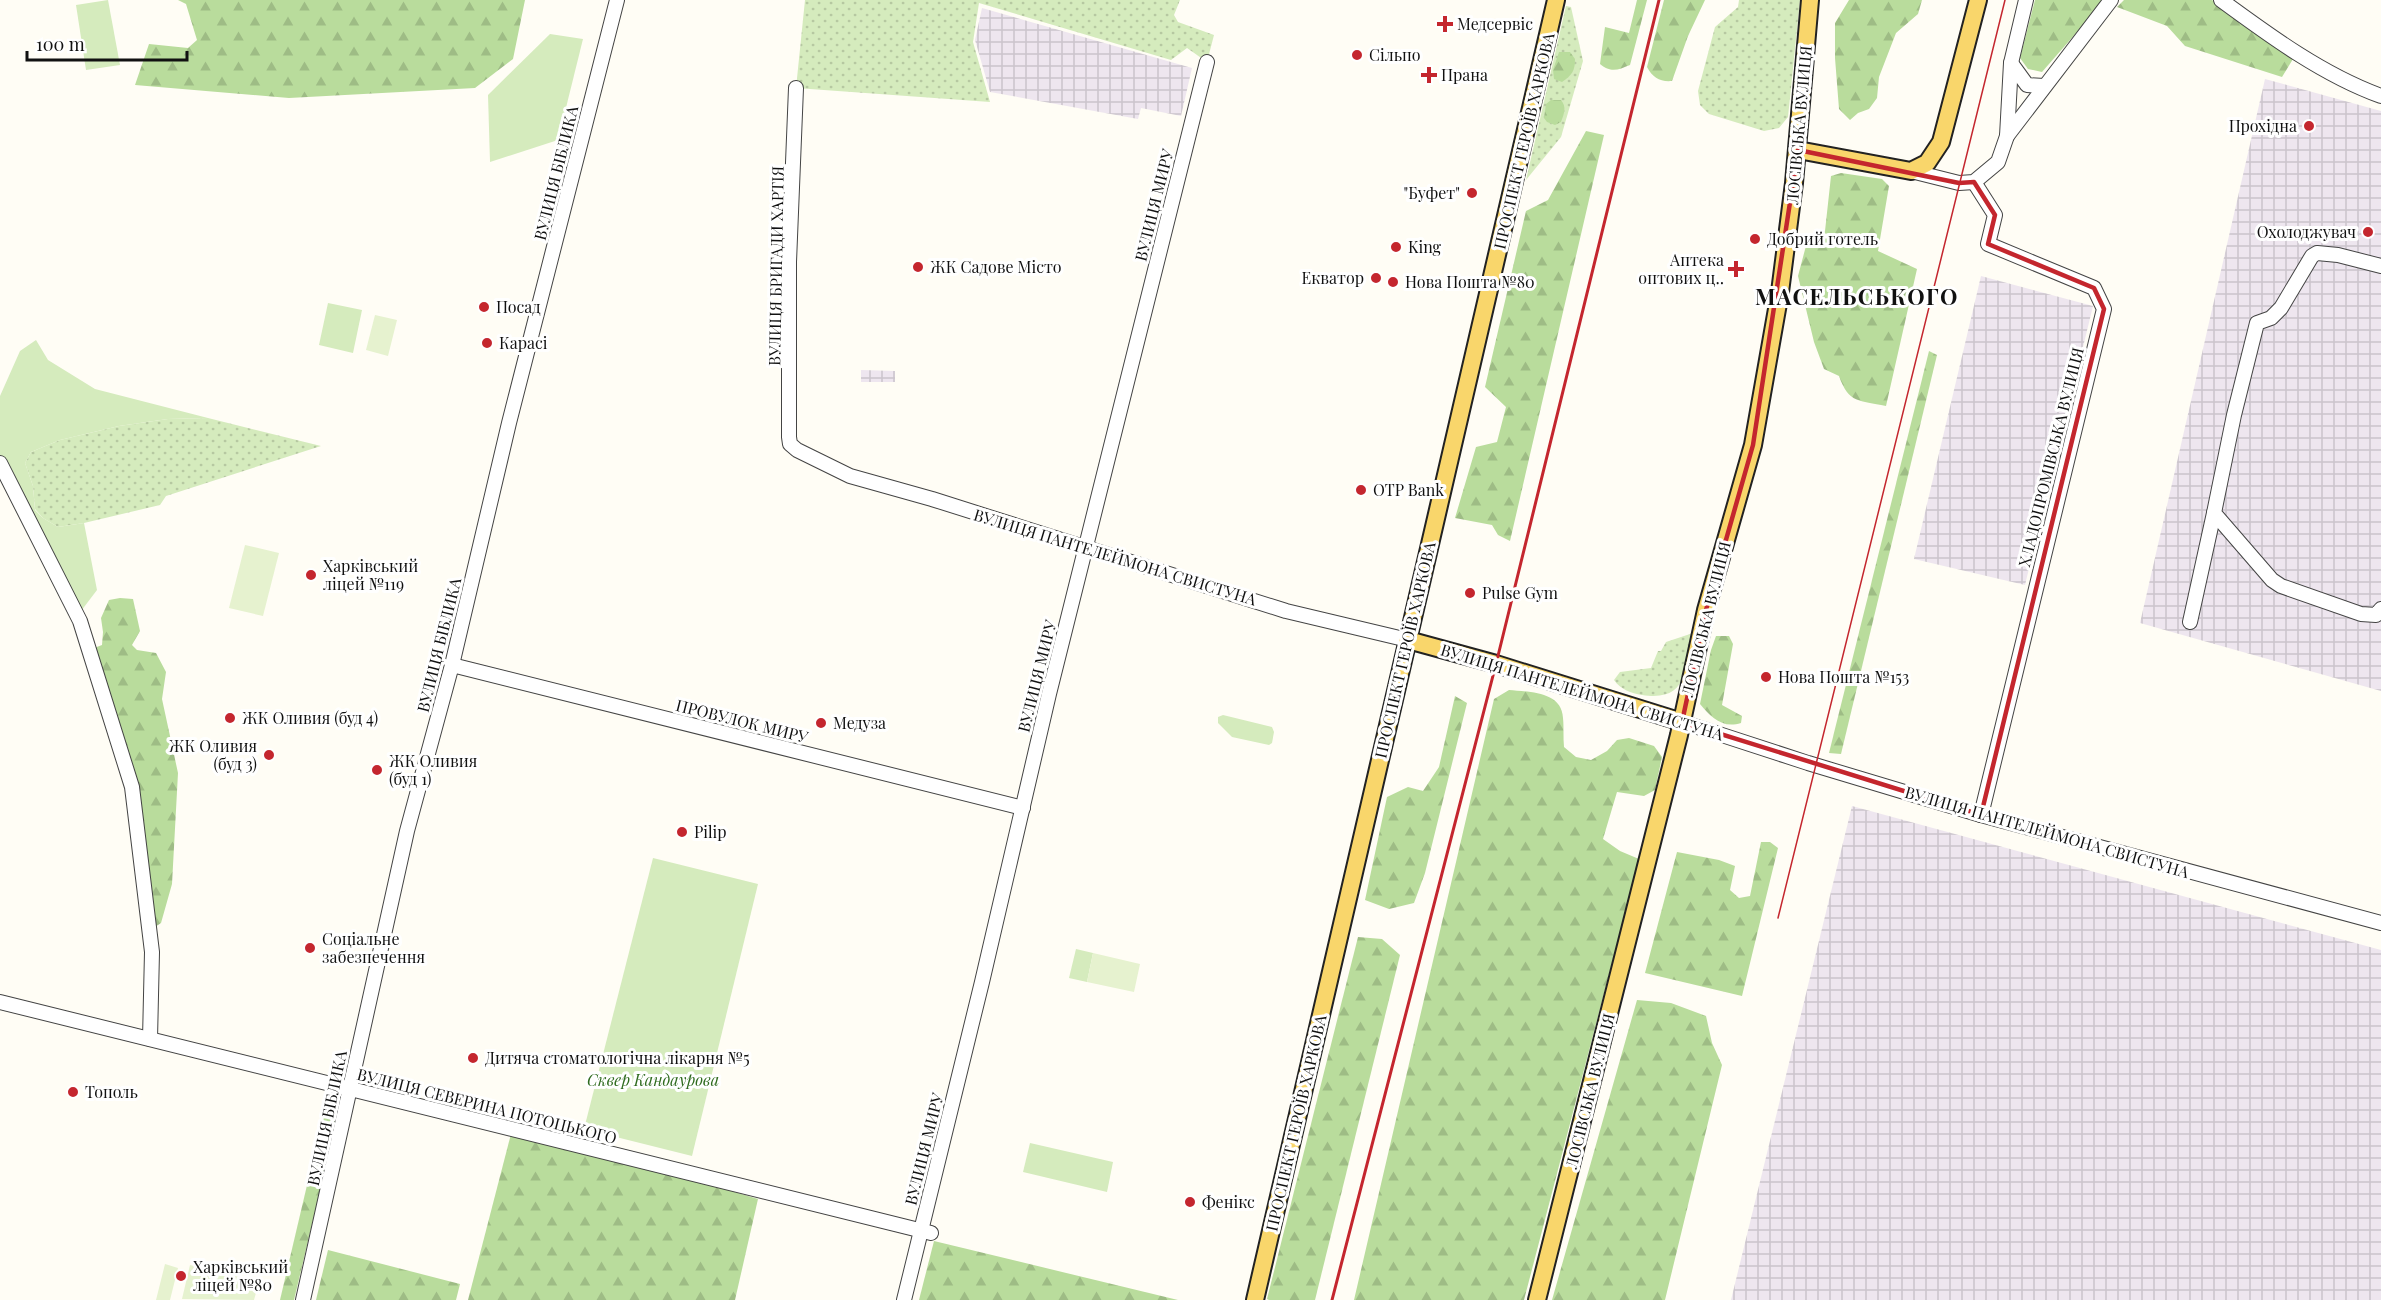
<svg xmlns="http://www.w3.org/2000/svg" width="2381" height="1300" font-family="'Playfair Display',serif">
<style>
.industrial{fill:url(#industrial-grid)}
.grass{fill:url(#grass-dots)}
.forest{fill:url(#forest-firs)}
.park{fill:#d5ebbd}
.pitch{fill:#e6f2cf}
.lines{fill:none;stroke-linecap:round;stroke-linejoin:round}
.minor-casing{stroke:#444;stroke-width:16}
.major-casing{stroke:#222;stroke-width:20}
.minor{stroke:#fff;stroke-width:14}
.major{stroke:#f9d66b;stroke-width:16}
.tram{stroke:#c4262e;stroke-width:1.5}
.rail{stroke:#c4262e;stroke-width:3}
.marked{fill:none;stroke:#c4262e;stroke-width:4.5;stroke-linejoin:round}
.poi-dot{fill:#c4262e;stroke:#fff;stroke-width:2}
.labels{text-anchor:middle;stroke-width:6;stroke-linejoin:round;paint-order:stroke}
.poi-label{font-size:16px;fill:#111;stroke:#fff;text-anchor:start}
.street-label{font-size:16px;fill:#111;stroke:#fff}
.park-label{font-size:16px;font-style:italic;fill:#2f6b1f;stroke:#fff}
.district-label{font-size:22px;font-weight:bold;letter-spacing:1.5px;fill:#111;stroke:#fff}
</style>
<defs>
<pattern id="industrial-grid" width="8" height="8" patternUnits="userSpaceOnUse" patternTransform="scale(1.5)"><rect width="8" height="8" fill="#eee6ef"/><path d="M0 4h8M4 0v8" fill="none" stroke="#cbc4cc"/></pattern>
<pattern id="grass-dots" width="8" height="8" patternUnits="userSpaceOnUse" patternTransform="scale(1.5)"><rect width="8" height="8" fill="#d5ebbd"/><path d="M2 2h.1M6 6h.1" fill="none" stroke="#b6c8a1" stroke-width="1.8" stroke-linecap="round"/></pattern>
<pattern id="forest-firs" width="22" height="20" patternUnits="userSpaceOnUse" patternTransform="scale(1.5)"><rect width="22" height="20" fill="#b9dc9c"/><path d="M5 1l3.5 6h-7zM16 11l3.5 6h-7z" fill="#9ebc85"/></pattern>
</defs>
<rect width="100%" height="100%" fill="#fffdf5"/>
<g class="industrial">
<path d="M982,8L1192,68L1181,116L1141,108L1138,119L990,92L975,40Z"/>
<path d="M2265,79L2381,111V691L2140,623Z"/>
<path d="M1981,276L2093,306L2025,585L1914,559Z"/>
<path d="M861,370L895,371V382H861Z"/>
<path d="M1852,806L2381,950V1300H1731Z"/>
</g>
<g class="grass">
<path d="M805,0H1180L1174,15L1178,22L1214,35L1207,62L1187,48L1171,60L979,3L973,42L990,102L796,88Z"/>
<path d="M1739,0H1800L1788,117L1779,128L1764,131L1709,114L1700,105L1698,91L1715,27L1738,7Z"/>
<path d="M1566,6L1571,7L1583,61L1561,137L1526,180Z"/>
<path d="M208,418L321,446L166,496L160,505L84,523L58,527L43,518L35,509L33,486L25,463L31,452L60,440L119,426L168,419Z"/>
<path d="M1693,633C1684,669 1689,702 1642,695C1631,693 1621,690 1614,680L1620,672L1651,668L1658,651H1661L1666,642Z"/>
</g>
<g class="forest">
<path d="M178,0H525L513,59L475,88L289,98L135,85L149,44L188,48L197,40L186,4Z"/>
<path d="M1637,0H1647L1630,65C1618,70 1611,73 1600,64L1605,27L1629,33Z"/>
<path d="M1664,0H1705L1688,36L1672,81C1660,82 1653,78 1647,67Z"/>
<path d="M1849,0H1922L1918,14L1896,33L1879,77L1877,98L1869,109L1858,113L1850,120L1839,109L1835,58V23Z"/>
<path d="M2035,0H2105L2042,72L2028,69L2020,58Z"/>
<path d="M2124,0H2212L2293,59L2282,77L2185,46L2167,26L2117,7Z"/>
<path d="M1559,52H1570L1575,59C1575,71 1572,75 1562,82L1554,79L1553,70Z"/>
<path d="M1551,100H1561C1567,107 1564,114 1561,122L1555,125L1547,122L1544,118L1546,104Z"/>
<path d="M1586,131L1604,135L1510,541L1498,535L1492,525L1455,518L1476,447L1497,442L1506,407L1485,387L1526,211L1548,200Z"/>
<path d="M1841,173L1882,179L1889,186L1878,251L1917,269L1886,406C1859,400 1849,404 1839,376L1824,369L1814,342L1798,276L1807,242L1825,231L1831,176Z"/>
<path d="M1929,351L1937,355L1841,754L1829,753Z"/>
<path d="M120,598L133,599L140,631L132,645L137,650L156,653L166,672L162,699L178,773L172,884L161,923L149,931L132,787L89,650L102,645L103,632L101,618L109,600Z"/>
<path d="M1716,636H1729L1733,644L1722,705L1742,716L1741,723C1722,729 1711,717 1700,704L1711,650Z"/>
<path d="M1509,690C1528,692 1562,691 1563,718C1564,727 1563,737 1564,747L1576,757L1591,760L1607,751L1617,740L1629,738L1654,746L1662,757L1655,790L1644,796L1617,792L1603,839L1620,851L1639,859L1524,1300H1354L1494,699Z"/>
<path d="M1455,696L1467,703L1425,873L1414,903L1389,909L1365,900L1387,797L1408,787L1423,791L1439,767Z"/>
<path d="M1761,842H1770L1778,848L1742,996L1645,973L1677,852L1719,860L1735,866L1730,890L1739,898L1750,896Z"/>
<path d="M1358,937L1382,939L1400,955L1315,1300H1269L1267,1299Z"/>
<path d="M1637,1000L1671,1003L1706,1016L1712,1043L1722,1065L1665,1300H1552Z"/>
<path d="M324,1113L338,1115L294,1300H280Z"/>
<path d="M511,1134L701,1182L758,1199L735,1300H468Z"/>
<path d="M934,1241L1178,1300H919Z"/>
<path d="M328,1250L460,1284L456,1300H316Z"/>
</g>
<g class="park">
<path d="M108,0L120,65L86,70L76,5Z"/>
<path d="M550,34L583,39L558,140L490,162L488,95Z"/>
<path d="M328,303L362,310L353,353L319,345Z"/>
<path d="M36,340L48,360L95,389L208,418L168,419L119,426L60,440L31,452L25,463L33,486L35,510L43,518L58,527L84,523L97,590L78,615L0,463V396L20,351Z"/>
<path d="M1223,715L1272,727L1274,732L1272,743L1269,745L1232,737L1218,723V717Z"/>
<path d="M653,858L758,884L692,1156L584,1129Z"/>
<path d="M1076,949L1093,953L1087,982L1069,978Z"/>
<path d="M1030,1143L1113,1162L1107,1192L1023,1172Z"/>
</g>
<g class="pitch">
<path d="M375,315L397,320L388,356L366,350Z"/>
<path d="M245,545L279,553L263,616L229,608Z"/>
<path d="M1093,953L1140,964L1134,992L1087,982Z"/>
<path d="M165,1264L178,1268L170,1300H156Z"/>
<path d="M190,1265L259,1282L254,1300L182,1299Z"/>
</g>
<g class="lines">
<g class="minor-casing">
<g id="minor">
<path d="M2221,0C2270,36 2323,75 2381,96"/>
<path d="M2011,63L2027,85L2044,86"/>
<path d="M796,88L789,262V437L790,444L797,450L850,476L932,499L1286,611L1408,640"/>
<path d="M2007,136L2011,63L2026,0"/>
<path d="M1911,171L1959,183L1974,182L1998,162L2007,136L2111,0"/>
<path d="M1974,182L1995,215L1988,244L2094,288L2104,309L1981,815"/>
<path d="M2381,266L2338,255L2317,253L2312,256L2281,308L2271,318L2257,323L2234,415L2214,513L2272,580L2281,586L2361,614L2376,615L2381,609"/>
<path d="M0,463L80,621L132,787L152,952L150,1039"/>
<path d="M2190,622L2214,513"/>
<path d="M452,665L1023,808"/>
<path d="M1682,722L1808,763L1981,815L2381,923"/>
<path d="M0,1002L931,1233"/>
<path d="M303,1300L407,831L452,665L509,423L617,0"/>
<path d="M904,1300L982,982L1049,694L1207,62"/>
</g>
</g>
<g class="major-casing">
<g id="major">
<path d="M1798,150L1911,171L1927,163L1941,142L1978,0"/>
<path d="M1408,640L1496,664L1682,722"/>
<path d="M1255,1300L1556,0"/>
<path d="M1537,1300L1679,735L1706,610L1753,445L1780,292L1794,183L1810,0"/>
</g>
</g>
<use href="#minor" class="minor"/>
<use href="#major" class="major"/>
<path class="tram" d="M1778,918L2005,0"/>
<path class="rail" d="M1332,1300L1496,664L1659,0"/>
</g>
<path class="marked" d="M1798,150L1959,183L1974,182L1995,215L1988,244L2094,288L2104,309L1981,815L1682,722L1706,610L1753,445Z"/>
<g class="poi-dot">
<path d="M1442 15h6v6h6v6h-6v6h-6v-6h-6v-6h6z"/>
<circle cx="1357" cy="55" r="6"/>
<path d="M1426 66h6v6h6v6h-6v6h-6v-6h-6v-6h6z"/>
<circle cx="2309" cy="126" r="6"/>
<circle cx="1472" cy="193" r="6"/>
<circle cx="2368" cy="232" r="6"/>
<circle cx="1755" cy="239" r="6"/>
<circle cx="1396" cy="247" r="6"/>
<circle cx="918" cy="267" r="6"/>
<path d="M1733 260h6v6h6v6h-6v6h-6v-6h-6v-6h6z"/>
<circle cx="1376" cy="278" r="6"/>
<circle cx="1393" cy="282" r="6"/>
<circle cx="484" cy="307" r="6"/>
<circle cx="487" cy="343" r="6"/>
<circle cx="1361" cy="490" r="6"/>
<circle cx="311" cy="575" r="6"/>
<circle cx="1470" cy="593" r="6"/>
<circle cx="1766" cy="677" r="6"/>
<circle cx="230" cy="718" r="6"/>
<circle cx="821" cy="723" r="6"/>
<circle cx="269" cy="755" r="6"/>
<circle cx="377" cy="770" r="6"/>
<circle cx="682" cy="832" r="6"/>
<circle cx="310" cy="948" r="6"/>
<circle cx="473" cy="1058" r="6"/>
<circle cx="73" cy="1092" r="6"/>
<circle cx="1190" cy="1202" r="6"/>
<circle cx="181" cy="1276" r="6"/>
</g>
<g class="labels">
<g class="poi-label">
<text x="1457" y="30">Медсервіс</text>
<text x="1369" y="61">Сільпо</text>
<text x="1441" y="81">Прана</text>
<text x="2297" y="132" text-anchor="end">Прохідна</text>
<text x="1460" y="199" text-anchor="end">"Буфет"</text>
<text x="2356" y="238" text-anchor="end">Охолоджувач</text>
<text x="1767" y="245">Добрий готель</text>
<text x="1408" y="253">King</text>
<text x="1724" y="266" text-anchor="end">Аптека<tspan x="1724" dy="18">оптових ц‥</tspan></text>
<text x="930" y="273">ЖК Садове Місто</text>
<text x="1364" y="284" text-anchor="end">Екватор</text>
<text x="1405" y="288">Нова Пошта №80</text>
<text x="496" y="313">Посад</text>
<text x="499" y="349">Карасі</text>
<text x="1373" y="496">OTP Bank</text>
<text x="323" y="572">Харківський<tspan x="323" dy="18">ліцей №119</tspan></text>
<text x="1482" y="599">Pulse Gym</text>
<text x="1778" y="683">Нова Пошта №153</text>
<text x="242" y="724">ЖК Оливия (буд 4)</text>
<text x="833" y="729">Медуза</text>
<text x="257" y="752" text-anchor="end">ЖК Оливия<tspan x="257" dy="18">(буд 3)</tspan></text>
<text x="389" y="767">ЖК Оливия<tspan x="389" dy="18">(буд 1)</tspan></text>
<text x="694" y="838">Pilip</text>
<text x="322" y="945">Соціальне<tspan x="322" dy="18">забезпечення</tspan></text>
<text x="485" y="1064">Дитяча стоматологiчна лiкарня №5</text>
<text x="85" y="1098">Тополь</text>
<text x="1202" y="1208">Фенікс</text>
<text x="193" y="1273">Харківський<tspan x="193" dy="18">ліцей №80</tspan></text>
</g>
<g class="street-label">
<text transform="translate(1799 125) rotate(-85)" y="6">ЛОСІВСЬКА ВУЛИЦЯ</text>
<text transform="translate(1524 141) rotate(-77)" y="6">ПРОСПЕКТ ГЕРОЇВ ХАРКОВА</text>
<text transform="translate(556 173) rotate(-76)" y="6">ВУЛИЦЯ БІБЛИКА</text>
<text transform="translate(1154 205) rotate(-76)" y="6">ВУЛИЦЯ МИРУ</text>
<text transform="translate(776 266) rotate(-89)" y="6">ВУЛИЦЯ БРИГАДИ ХАРТІЯ</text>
<text transform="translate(2051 457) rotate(-76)" y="6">ХЛАДОПРОМІВСЬКА ВУЛИЦЯ</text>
<text transform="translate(1115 557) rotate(17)" y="6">ВУЛИЦЯ ПАНТЕЛЕЙМОНА СВИСТУНА</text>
<text transform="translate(1706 619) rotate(-76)" y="6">ЛОСІВСЬКА ВУЛИЦЯ</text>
<text transform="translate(439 645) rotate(-76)" y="6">ВУЛИЦЯ БІБЛИКА</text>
<text transform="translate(1405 650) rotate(-77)" y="6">ПРОСПЕКТ ГЕРОЇВ ХАРКОВА</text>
<text transform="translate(1037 676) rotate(-76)" y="6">ВУЛИЦЯ МИРУ</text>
<text transform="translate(1582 692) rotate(17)" y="6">ВУЛИЦЯ ПАНТЕЛЕЙМОНА СВИСТУНА</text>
<text transform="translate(742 721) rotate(14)" y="6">ПРОВУЛОК МИРУ</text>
<text transform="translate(2047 832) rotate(16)" y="6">ВУЛИЦЯ ПАНТЕЛЕЙМОНА СВИСТУНА</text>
<text transform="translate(1590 1091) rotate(-76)" y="6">ЛОСІВСЬКА ВУЛИЦЯ</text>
<text transform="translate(487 1106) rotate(14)" y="6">ВУЛИЦЯ СЕВЕРИНА ПОТОЦЬКОГО</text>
<text transform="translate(327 1118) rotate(-78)" y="6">ВУЛИЦЯ БІБЛИКА</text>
<text transform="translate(1296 1123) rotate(-77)" y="6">ПРОСПЕКТ ГЕРОЇВ ХАРКОВА</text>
<text transform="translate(924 1149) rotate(-76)" y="6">ВУЛИЦЯ МИРУ</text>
</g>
<g class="park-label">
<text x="653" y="1086">Сквер Кандаурова</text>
</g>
<g class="district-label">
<text x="1857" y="305">МАСЕЛЬСЬКОГО</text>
</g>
</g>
<path d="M27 51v9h160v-9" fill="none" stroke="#111111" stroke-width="3"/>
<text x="36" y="51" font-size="18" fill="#111111" stroke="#ffffff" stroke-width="4.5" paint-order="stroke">100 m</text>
</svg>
